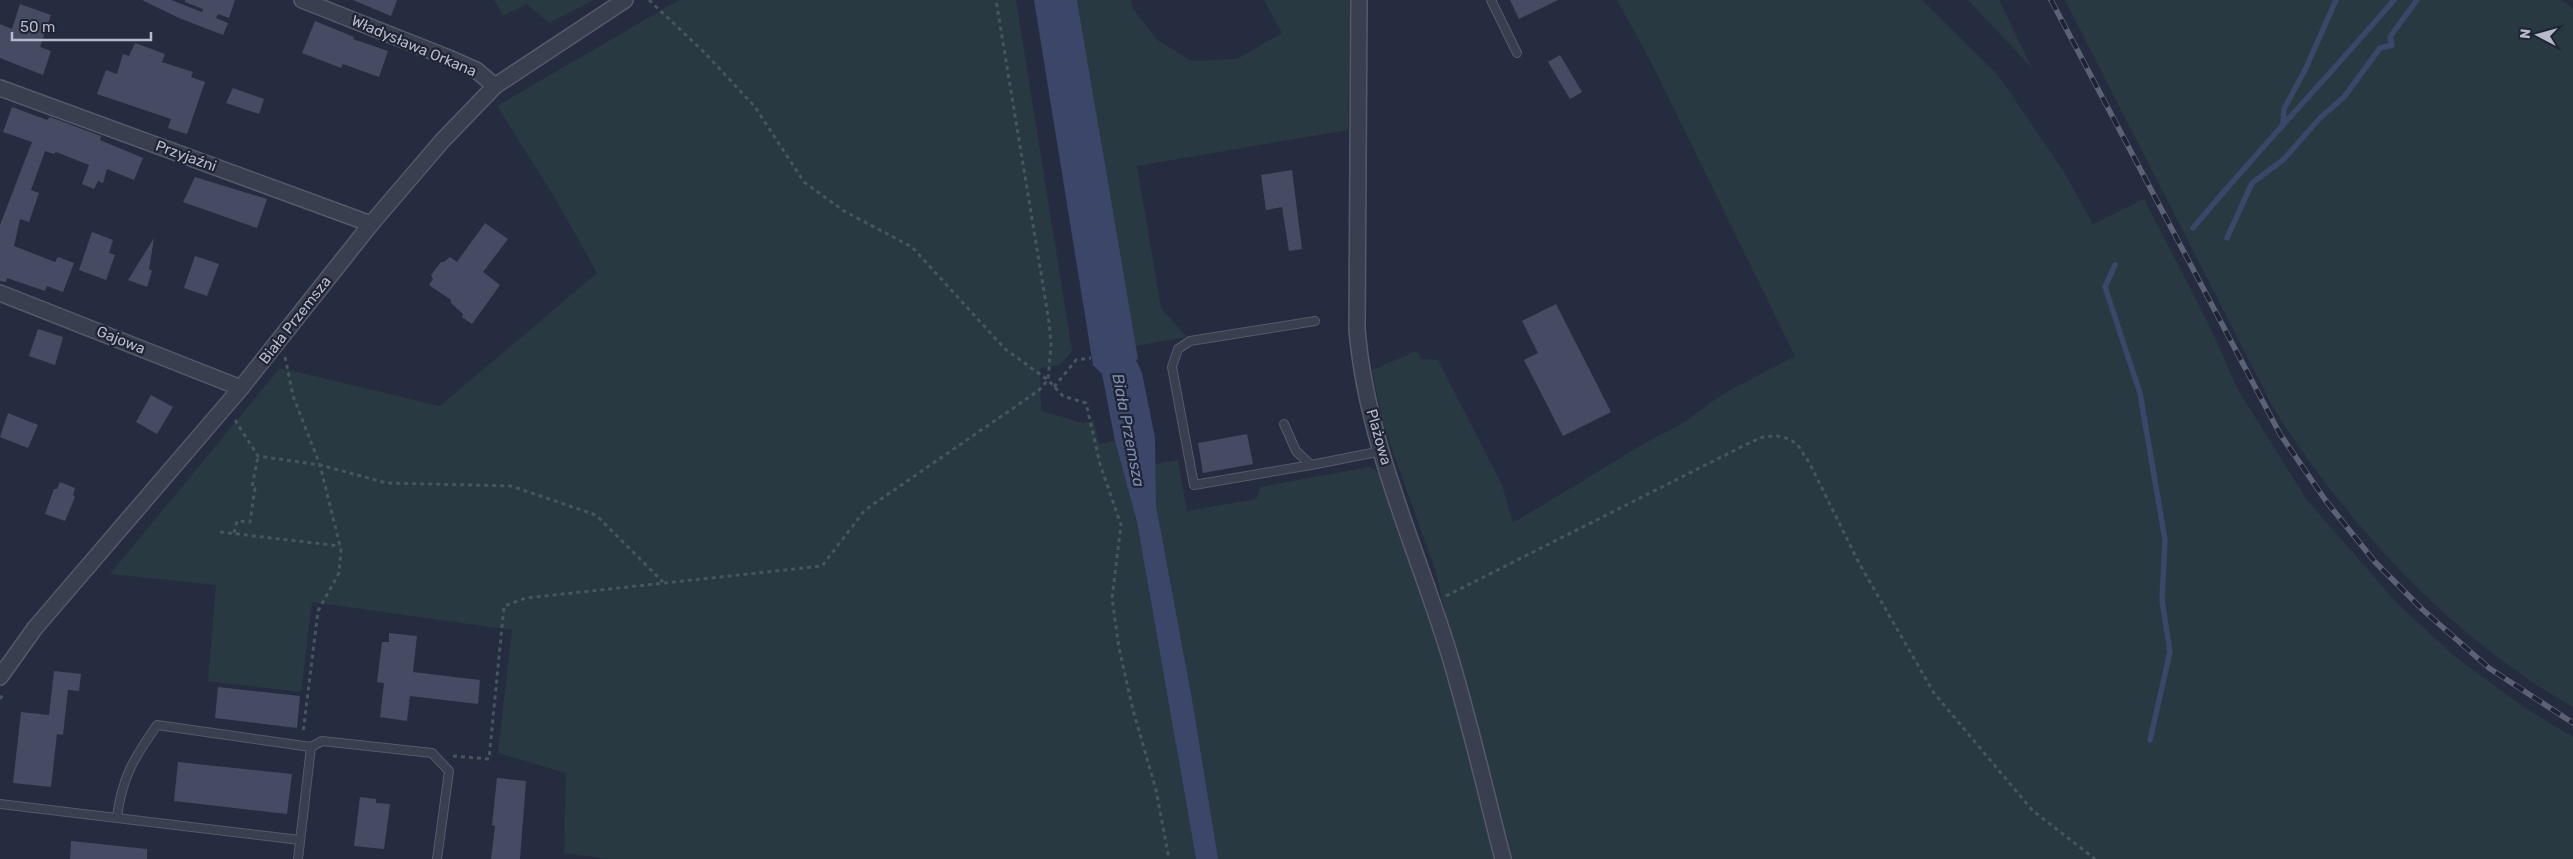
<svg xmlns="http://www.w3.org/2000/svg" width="2573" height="859" font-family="Rubik,sans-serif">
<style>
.green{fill:#283941}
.water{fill:#3c4668}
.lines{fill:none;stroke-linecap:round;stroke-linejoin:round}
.stream{stroke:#3c4668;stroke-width:5.5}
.building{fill:#454b62}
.lane-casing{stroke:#555a6a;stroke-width:10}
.street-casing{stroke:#555a6a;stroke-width:18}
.path{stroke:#46565e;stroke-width:3;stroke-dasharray:4 4;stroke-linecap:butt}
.lane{stroke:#3a3f50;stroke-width:8}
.street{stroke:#3a3f50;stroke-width:15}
.rail-casing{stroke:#5c6276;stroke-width:5.5}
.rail{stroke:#1f2435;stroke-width:4;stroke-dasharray:11;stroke-linecap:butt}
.labels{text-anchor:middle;stroke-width:4.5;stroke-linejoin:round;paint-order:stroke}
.street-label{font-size:15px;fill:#b7baca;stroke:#1f2435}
.water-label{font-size:16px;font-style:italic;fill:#7f8bb1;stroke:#1f2435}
</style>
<rect width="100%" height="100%" fill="#262c40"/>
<g class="green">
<path d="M494,0H594L549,23L527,4L503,16Z"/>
<path d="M679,0H1016L1072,351L1060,365L1040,368L1041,411L1083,423L1094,421L1099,444L1115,441L1137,522L1196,859H609L564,853L566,773L498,753L512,630L312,602L301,692L208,681L216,585L110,574L280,368L440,406L597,273L555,198L497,106Z"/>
<path d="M1077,0H1131L1132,7L1156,39L1191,61L1237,59L1282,33L1264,0H1350L1348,130L1137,166L1161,308L1187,337L1135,346Z"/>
<path d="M1617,0H1922L1998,75L2064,172L2093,224L2144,199L2209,325L2238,390L2307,500L2397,603L2454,656L2525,708L2573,737V859H1218L1192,699L1156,505L1155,464L1178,460L1187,511L1256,499L1261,487L1369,467L1382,475L1428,618L1445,611L1435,569L1383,424L1372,370L1417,351L1421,359L1438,360L1502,485L1513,523L1645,443L1682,424L1721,395L1795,356L1651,62Z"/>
<path d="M1968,0H1999L2032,68Z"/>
<path d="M2065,0H2562L2573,9V707C2451,638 2350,527 2275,411Z"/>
</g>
<path class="water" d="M1034,0H1077L1138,359L1136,360L1142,373L1155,438L1156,505L1192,699L1218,859H1196L1137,522L1115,441L1102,374L1093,365Z"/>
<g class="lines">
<g class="stream">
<path d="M2283,125L2284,109L2305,70L2336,0"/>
<path d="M2193,228C2258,150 2328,77 2394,0"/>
<path d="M2227,238L2252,183L2283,160L2320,118L2344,97L2380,48L2392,45L2390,37L2417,0"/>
<path d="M2115,265L2105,287L2140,393L2165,540L2162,600L2170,652L2150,740"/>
</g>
</g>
<g class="building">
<path d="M142,0H171L202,12L203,9L185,2V0H235L229,18L218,14L216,18L228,23L223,35L179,18Z"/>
<path d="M353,0H397L391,16Z"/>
<path d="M1510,0H1558L1519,19Z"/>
<path d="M20,4L51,15L40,47L51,51L43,75L0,58V24L12,29Z"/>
<path d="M315,21L354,37L353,39L388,51L379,77L343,64L341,68L302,53Z"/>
<path d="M135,43L165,54L162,62L193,72L191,77L205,82L187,134L168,128L171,119L97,94L106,70L117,74L123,54L129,56Z"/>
<path d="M1560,55L1582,92L1570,99L1548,62Z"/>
<path d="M233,88L264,99L259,114L226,103Z"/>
<path d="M12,107L47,120L50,117L101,136L100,140L143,158L134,180L107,169L103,183L98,181L94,189L82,184L89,165L56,152L54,154L45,151L31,190L39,193L29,222L20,219L14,246L55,262L58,257L74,263L63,292L47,286L45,291L7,278L6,282L0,281V225L32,142L3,132Z"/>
<path d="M1292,170L1302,249L1289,251L1282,207L1266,210L1261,175Z"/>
<path d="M195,177L267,199L257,228L183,202Z"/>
<path d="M485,223L508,239L483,272L500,285L472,324L462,317L463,314L451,303V300L429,285L433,279L431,275L441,262H444L450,257L457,262Z"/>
<path d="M92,232L113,240L109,253L115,255L106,280L79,270Z"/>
<path d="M154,238L149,269L152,271L147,287L128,280Z"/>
<path d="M195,256L219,264L207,296L184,288Z"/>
<path d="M1556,304L1611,412L1563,436L1524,360L1538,353L1522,321Z"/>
<path d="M38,329L63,337L55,365L29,356Z"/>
<path d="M151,395L173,407L157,434L136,422Z"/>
<path d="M8,413L38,425L28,448L0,437Z"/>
<path d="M1247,434L1253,464L1203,473L1198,443Z"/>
<path d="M60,482L75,488L73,495L75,497L65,521L45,514L54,489H57Z"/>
<path d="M389,633L417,636L413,672L480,680L478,704L410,696L407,721L380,717L384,683L377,682L382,642H389Z"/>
<path d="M54,671L81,674L79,691L68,690L63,735L57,734L51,787L13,783L21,712L49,715Z"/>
<path d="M218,687L300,696L297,728L215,718Z"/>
<path d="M178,762L292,774L287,814L174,801Z"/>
<path d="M497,778L526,781L520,859H491L495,826L492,825Z"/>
<path d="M360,797L376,799V803L390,804L384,849L354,846Z"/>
<path d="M71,841L147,849V859H70Z"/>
</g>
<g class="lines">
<g class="lane-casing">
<g id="lane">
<path d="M1491,0L1517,53"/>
<path d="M1284,424L1296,451L1311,465L1382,451"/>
<path d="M1311,465L1194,485L1172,367L1178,349L1190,341L1315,321"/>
<path d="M0,804L300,840"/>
<path d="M117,817C122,777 134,758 157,725L311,747"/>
<path d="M298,859L311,747L322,741L432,753L449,771L437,859"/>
</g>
</g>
<g class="street-casing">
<g id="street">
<path d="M302,0L449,58L476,70L495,86"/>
<path d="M1359,0L1357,329C1366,440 1415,544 1448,650C1469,719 1485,789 1503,859"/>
<path d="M0,88L371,224"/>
<path d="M0,293L241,388"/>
<path d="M0,677L35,628L241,388L371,224L442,141L495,86L625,0"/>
</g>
</g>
<g class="path">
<path d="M649,0L705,53L755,107L804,182L844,211L912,247L1005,349L1048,380L1063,396L1086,403L1100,464L1121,525L1112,598L1119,648L1133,710L1156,790L1169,859"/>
<path d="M285,357L293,396L320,465L341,550L339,573L318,611L303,733"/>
<path d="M1054,387L1076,360L1091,358"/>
<path d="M235,420L258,456L320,465L387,483L511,486L596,515L663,582"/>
<path d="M220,532L340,546"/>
<path d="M234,533L237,521L250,522L255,488L252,487L258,456"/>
<path d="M1446,596L1751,442L1763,437L1777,436L1789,439L1797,444L1810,464L1859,563L1934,693L2032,810L2095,859"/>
<path d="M0,699L4,693"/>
<path d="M453,756L489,759L504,606L526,598L822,566L865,510L1038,391L1048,380L1051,345L1049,322L996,0"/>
</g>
<use href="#lane" class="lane"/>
<use href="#street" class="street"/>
<g class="rail-casing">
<path id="rail" d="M2051,0L2280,434L2326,501L2375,562L2423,610L2489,668L2573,723"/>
</g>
<use href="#rail" class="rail"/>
</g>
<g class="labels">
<g class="street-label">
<text transform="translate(414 46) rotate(23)" y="5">Władysława Orkana</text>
<text transform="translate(186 156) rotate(20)" y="5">Przyjaźni</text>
<text transform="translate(295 320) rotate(-52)" y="5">Biała Przemsza</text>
<text transform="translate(121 340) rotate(22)" y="5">Gajowa</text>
<text transform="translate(1379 437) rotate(74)" y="5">Plażowa</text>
</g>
<g class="water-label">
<text transform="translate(1129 430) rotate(79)" y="6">Biała Przemsza</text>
</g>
</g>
<g transform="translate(2538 35) rotate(276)" stroke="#1f2435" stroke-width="4" paint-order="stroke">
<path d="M0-4L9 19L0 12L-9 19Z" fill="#b7baca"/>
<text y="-8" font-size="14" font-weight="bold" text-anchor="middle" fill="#b7baca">N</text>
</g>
<path d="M12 32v8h139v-8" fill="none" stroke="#b7baca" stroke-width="2.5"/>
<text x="20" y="32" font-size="15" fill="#b7baca" stroke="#1f2435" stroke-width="4" paint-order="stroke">50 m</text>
</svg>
